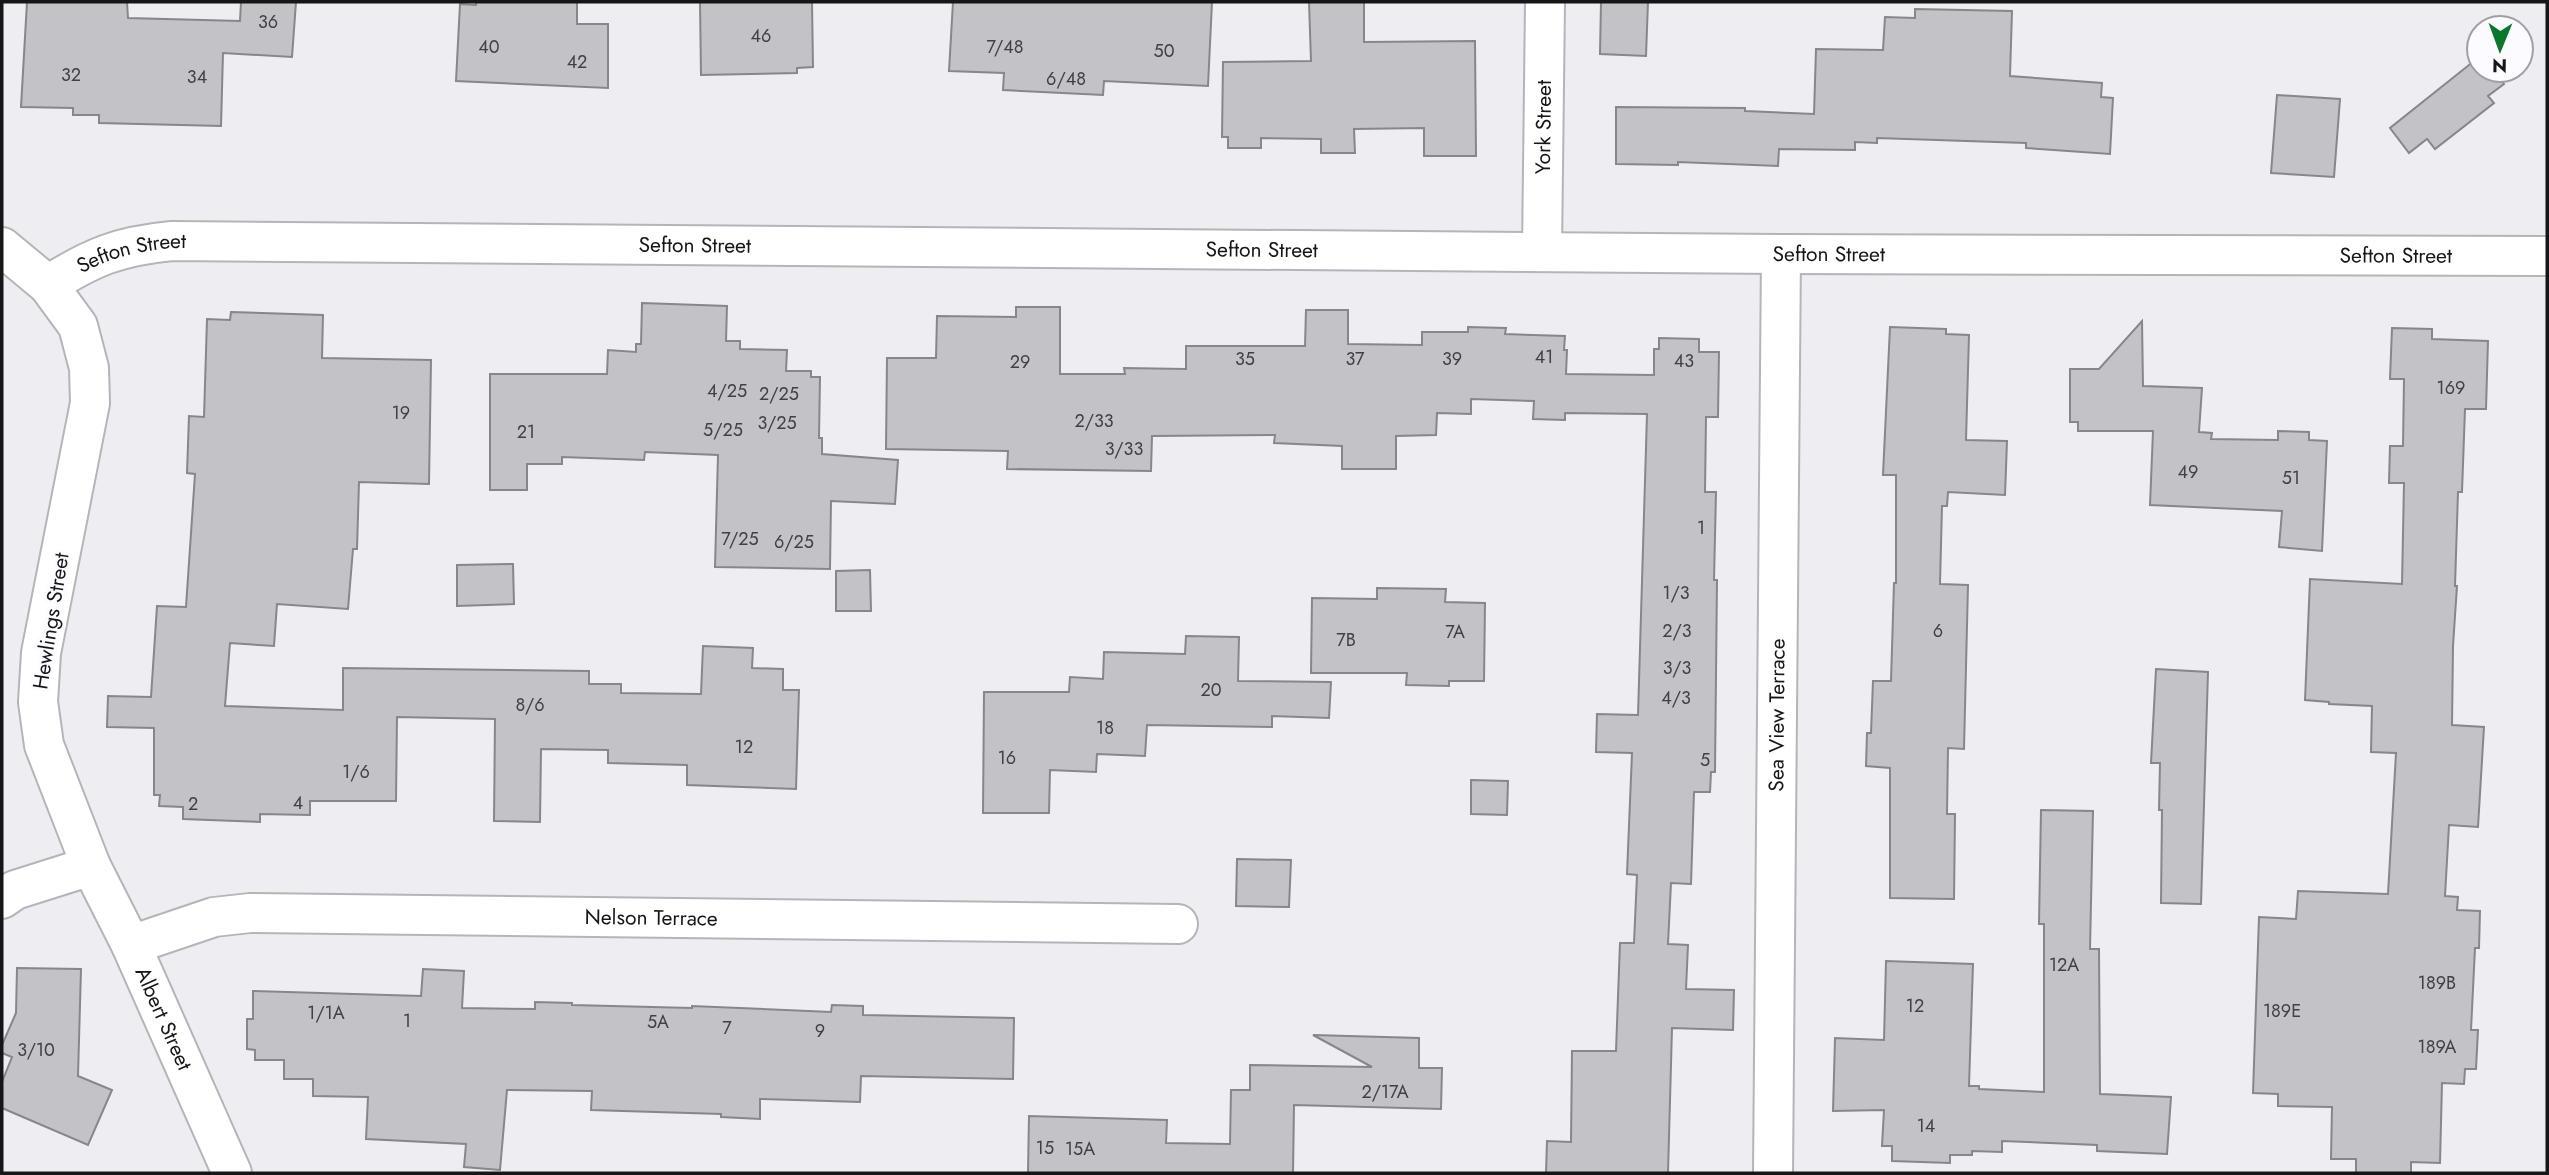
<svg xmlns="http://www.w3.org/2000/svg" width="2549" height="1175" font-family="Jost,sans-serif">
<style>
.building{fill:#c3c2c7;stroke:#87868b;stroke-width:2}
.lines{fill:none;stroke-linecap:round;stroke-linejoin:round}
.minor-casing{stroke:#b5b4b9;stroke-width:42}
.minor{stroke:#fff;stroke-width:38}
.labels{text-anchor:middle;stroke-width:7;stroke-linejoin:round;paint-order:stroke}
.number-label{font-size:18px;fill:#414144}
.street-label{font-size:21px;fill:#161618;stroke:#fcfbff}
</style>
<rect width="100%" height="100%" fill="#eeedf2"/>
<g class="building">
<path d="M27,2H127L128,18L240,21L241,2H296L292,57L223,53L221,126L99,123V115H73V108L21,107Z"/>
<path d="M476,2H577V24H608V88L456,81L460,4L476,5Z"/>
<path d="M700,2H812L813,67L797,68V73L701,75Z"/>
<path d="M953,2H1212L1208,86L1104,81L1103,95L1003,90L1004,73L949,71Z"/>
<path d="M1309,2H1364V42L1475,41L1476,156H1424V128L1354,129L1355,153H1321V139L1261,138V148H1228V137H1222L1223,62L1311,61Z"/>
<path d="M1601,2H1648L1646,56L1600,54Z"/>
<path d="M1915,9L2012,11L2010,76L2102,83L2101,97L2113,98L2110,154L2026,148V143L1877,138V143L1855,142V150L1779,149L1778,166L1678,162V165L1616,164V107L1745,108V111L1814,114L1816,49L1883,50L1885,17L1915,18Z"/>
<path d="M2479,57V70H2493L2504,84L2488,96L2494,103L2435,149L2427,139L2409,153L2390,128Z"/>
<path d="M2277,95L2340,99L2334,177L2271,173Z"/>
<path d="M642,303L727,306L726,341H740V349L787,350L786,371H811V377H820L819,438H822V454L898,460L895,504L831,501L830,569L715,567L718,455L645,452L644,460L562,457V464H527V490H490V374H607L608,350L636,352V344H641Z"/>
<path d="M1016,307H1060V374H1125L1124,368L1186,369V346H1305L1306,310H1348V344L1422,345V332H1468V327L1506,328L1505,334L1565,336L1564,350H1567L1566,374L1654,375V349H1659V338L1699,339V352H1719L1718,417H1706L1705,492H1716L1714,580H1717L1715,772H1711L1710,792H1694L1691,884L1671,883L1668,944L1688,945L1686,989L1734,990L1733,1030L1672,1028L1668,1173H1546L1547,1141L1571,1142L1572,1051H1616L1620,943H1634L1637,875L1627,874L1632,753L1596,752L1597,714L1638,715L1647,414L1565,413V420L1533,419L1534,401L1471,399V414L1437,413L1436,435L1396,436V469H1342V446L1274,443L1275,435L1152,436L1151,471L1007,469L1008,451L886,449L887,358H936L937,316L1016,317Z"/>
<path d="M231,312L323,315L322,358L431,360L429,484L359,482L357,549H353L348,609L277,604L274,646L230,643L225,706L343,710V668L589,671V684H621V693L701,694L703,646L753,648L752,668L783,669V690H799L796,789L687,785V765L608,763V750L541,749L540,822L494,821L495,719L397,717L396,801H310V815L260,814V822L183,819V807L159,806L160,795H154V728L107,727L108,696L151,697L157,606L186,607L195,474L187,473L189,416L204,417L207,319L230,320Z"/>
<path d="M2142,321L2143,386L2202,388L2199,432L2212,433L2211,439L2278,440V431L2309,432V440L2327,441L2322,551L2279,547L2282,511L2150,505L2153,431H2078V422H2070V369H2099Z"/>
<path d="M1890,327L1946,329V334L1969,335L1966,440L2007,441L2005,495L1948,492L1947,506H1942L1940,584L1968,585L1964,749L1948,748L1947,814H1955L1954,899L1890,898V768L1866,766L1867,733H1871L1873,681H1891L1894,583H1896V475H1883Z"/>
<path d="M2392,328L2432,329V339L2488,341L2486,409H2465L2462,492H2458L2455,586H2457L2453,646L2452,725L2484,727L2478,827L2449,825L2445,896L2458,897L2457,910L2480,911L2479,948H2475L2471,1030H2478L2476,1069H2465L2464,1084L2442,1083L2440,1163L2411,1162V1173H2356V1159H2331L2332,1107L2278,1106V1094L2253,1093L2259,917L2296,919L2298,891L2388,894L2396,753L2371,752L2372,706L2329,704V702L2305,700L2310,579L2402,584L2404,483H2389L2390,446H2403L2404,379H2390Z"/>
<path d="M513,564L514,604L457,606V565Z"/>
<path d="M870,570L871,611H836V571Z"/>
<path d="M1377,588L1446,589L1445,602L1485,603L1484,681H1449V686L1406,685L1407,673H1311L1312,598L1377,599Z"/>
<path d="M1186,636L1239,637L1238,681L1331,682L1329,718L1272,716V727L1147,725L1145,756L1097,754L1096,772L1050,770L1049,813H983L984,692H1069L1070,677L1103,679L1104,652L1185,654Z"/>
<path d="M2156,669L2208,672L2201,904L2161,903L2162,810H2159L2160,763H2151Z"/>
<path d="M1471,780L1508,781L1507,815L1471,814Z"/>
<path d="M2041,810L2093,811L2090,949H2099L2100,1094L2171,1097L2167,1154L2097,1151V1145L2002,1141V1152L1972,1151V1155H1950V1163L1892,1161V1146H1882L1884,1110L1833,1111L1835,1038L1884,1040L1886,961L1973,964L1969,1086H1979V1089L2044,1092V924H2039Z"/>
<path d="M1237,859L1291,860L1289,907L1236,906Z"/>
<path d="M17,968L81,969L78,1076L112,1090L88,1145L2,1108V1082L12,1057L2,1053V1045L16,1013Z"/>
<path d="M423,969L464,971L462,1008L535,1009V1002L572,1003V1005L692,1008V1006L831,1012L832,1005L863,1006V1015L1014,1018L1013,1079L861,1076L860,1102L760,1099V1119L721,1117V1114L591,1110L592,1091L507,1090L500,1170L464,1167L466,1144L366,1139L368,1097L313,1096V1079H284V1060H255V1050L247,1049V1019H253V991L421,996Z"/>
<path d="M1313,1035L1419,1038V1068H1442L1441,1109L1294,1105L1293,1173H1028L1029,1116L1167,1120L1166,1143L1230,1144L1231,1090H1250V1065L1372,1067Z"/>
</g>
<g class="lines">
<g class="minor-casing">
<g id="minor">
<path id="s1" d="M2,247L48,285L78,326L89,368L90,403L41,653L38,702L44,745L91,866L131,945L232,1173"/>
<path id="s2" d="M1542,251L1545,2"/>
<path id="s3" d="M48,285C92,257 119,246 172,241L1781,254L2547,256"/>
<path d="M2,899L15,890L91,866"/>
<path id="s4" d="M131,945L214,917L250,913L1178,924"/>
<path id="s5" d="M1773,1173L1781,254"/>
</g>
</g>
<use href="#minor" class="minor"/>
</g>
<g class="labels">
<g class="number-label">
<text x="268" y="28">36</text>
<text x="761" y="42">46</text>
<text x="489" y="53">40</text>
<text x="1005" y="53">7/48</text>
<text x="1164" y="57">50</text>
<text x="577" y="68">42</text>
<text x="71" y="81">32</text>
<text x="197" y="83">34</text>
<text x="1066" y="85">6/48</text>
<text x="1544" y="363">41</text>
<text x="1245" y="365">35</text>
<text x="1355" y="365">37</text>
<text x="1452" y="365">39</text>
<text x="1684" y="367">43</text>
<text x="1020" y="368">29</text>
<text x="2451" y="394">169</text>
<text x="727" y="397">4/25</text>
<text x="779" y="400">2/25</text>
<text x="401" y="419">19</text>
<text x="1094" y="427">2/33</text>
<text x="777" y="429">3/25</text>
<text x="723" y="436">5/25</text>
<text x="526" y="438">21</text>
<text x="1124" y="455">3/33</text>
<text x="2188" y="478">49</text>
<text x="2291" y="484">51</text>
<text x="1701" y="534">1</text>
<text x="740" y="545">7/25</text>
<text x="794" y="548">6/25</text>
<text x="1676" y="599">1/3</text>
<text x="1677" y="637">2/3</text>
<text x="1938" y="637">6</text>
<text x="1455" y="638">7A</text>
<text x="1346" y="646">7B</text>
<text x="1677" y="674">3/3</text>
<text x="1211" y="696">20</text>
<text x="1676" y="704">4/3</text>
<text x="530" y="711">8/6</text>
<text x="1105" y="734">18</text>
<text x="744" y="753">12</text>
<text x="1007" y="764">16</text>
<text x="1705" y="766">5</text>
<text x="356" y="778">1/6</text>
<text x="298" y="809">4</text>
<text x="193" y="810">2</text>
<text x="2064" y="971">12A</text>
<text x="2437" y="989">189B</text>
<text x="1915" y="1012">12</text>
<text x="2282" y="1017">189E</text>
<text x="326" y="1019">1/1A</text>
<text x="407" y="1027">1</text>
<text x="658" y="1028">5A</text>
<text x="727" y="1034">7</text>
<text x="820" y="1037">9</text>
<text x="2437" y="1053">189A</text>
<text x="36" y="1056">3/10</text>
<text x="1385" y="1098">2/17A</text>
<text x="1926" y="1132">14</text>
<text x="1045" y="1154">15</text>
<text x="1080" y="1155">15A</text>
</g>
<g class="street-label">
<text dy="7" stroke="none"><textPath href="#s2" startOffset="124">York Street</textPath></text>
<text dy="7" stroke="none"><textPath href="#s3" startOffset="656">Sefton Street</textPath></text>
<text dy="7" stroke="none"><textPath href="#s3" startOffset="1223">Sefton Street</textPath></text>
<text dy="7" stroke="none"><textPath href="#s3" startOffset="1790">Sefton Street</textPath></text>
<text dy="7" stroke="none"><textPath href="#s3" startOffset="91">Sefton Street</textPath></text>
<text dy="7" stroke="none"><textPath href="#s3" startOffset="2357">Sefton Street</textPath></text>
<text transform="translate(51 621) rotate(-81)" y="7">Hewlings Street</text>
<text dy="7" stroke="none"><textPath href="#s5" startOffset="458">Sea View Terrace</textPath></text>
<text dy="7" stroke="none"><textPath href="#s4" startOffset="525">Nelson Terrace</textPath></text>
<text dy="7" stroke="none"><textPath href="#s1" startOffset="835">Albert Street</textPath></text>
</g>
</g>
<rect width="2549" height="1175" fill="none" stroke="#161618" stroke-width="7"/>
<g transform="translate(2500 49) rotate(181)"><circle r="33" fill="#fcfbff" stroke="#a09fa3" stroke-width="2"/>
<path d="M0-5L12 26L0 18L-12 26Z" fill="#0a782c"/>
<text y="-10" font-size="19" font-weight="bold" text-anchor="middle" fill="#161618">N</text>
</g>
</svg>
